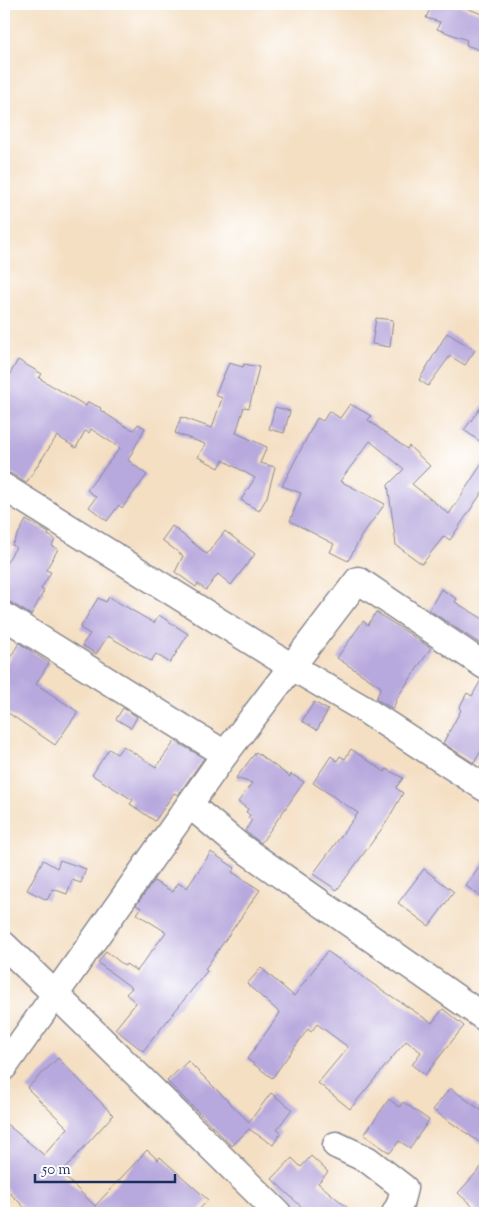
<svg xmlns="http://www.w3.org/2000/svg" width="489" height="1217" font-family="'Sorts Mill Goudy',serif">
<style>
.building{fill:#b7a8dd}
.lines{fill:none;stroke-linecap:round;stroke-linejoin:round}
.minor-casing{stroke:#888790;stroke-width:29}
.minor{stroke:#fff;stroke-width:26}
</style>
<rect width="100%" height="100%" fill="#fff"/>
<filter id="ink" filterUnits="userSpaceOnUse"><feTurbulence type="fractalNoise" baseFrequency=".02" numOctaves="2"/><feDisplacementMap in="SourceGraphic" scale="10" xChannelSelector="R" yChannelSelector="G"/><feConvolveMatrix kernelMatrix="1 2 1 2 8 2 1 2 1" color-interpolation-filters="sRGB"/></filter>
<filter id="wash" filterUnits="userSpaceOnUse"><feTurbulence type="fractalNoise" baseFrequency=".0096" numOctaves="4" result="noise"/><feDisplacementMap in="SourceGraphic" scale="20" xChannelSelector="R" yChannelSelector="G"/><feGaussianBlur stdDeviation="1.12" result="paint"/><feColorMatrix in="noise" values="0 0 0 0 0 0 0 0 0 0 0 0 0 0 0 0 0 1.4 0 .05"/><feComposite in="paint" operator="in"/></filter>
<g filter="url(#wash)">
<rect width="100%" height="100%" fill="#f4dfc3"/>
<g id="blocks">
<g class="building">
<path d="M432,4H455L485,15V52L466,45L467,40L437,29L440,22L426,18Z"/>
<path d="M376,318L393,320L390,347L372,344Z"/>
<path d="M447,333L475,350L465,365L450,356L428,386L419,380Z"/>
<path d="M18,360L42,374L39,378L86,406L88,402L101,408L100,410L123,425L134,430L138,424L145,428L128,460L147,475L122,508L119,505L107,521L89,507L96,497L87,490L120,448L91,429L89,433L85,431L76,448L57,436L26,483L12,474L4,472V384Z"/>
<path d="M229,363L243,367L244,364L259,367L249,408L244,407L236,433L267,447L260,463L275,467L267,497L259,511L241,500L255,478L223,460L219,468L198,457L205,444L175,433L181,417L212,428L222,398L215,395Z"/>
<path d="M485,402V445L464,430Z"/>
<path d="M350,404L371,416L368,420L407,449L409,446L430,466L412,484L449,514L485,459V488L450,540L444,536L422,564L396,545L388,485L404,469L370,441L340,481L385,504L362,535L348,561L330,552L334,544L290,521L301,493L282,486L317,418L323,421L329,411L340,418Z"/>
<path d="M275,407L290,411L284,433L269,429Z"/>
<path d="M26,520L49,533L48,535L55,539L52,546L58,549L46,570L51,572L41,589L44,591L31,615L12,603L4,600V567L16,547L12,545Z"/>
<path d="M172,526L207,554L225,531L255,554L231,585L218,574L206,590L198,584L196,587L175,572L183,556L162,540Z"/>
<path d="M441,589L457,599L455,602L485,620V647L429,610Z"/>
<path d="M109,597L154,623L159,615L188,634L170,663L156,654L151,661L108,636L96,654L82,645L90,634L80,628L98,598L106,602Z"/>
<path d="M376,612L431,648L397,698L393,709L376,699L381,687L337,658L363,621L368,625Z"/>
<path d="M19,643L49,663L36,684L78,712L55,745L4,710V668Z"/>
<path d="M481,680L485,681V744L474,763L443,743L461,710L459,708L467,693L472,696Z"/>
<path d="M314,702L328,710L317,730L302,721Z"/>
<path d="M123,708L137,717L131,728L116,719Z"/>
<path d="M175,741L204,758L178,795L174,793L155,821L130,804L133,800L92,775L109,749L117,754L123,746L156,767Z"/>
<path d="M351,749L385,772L386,769L403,778L396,788L403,793L386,823L337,890L313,874L358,813L313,783L331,756L337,761L340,756L345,759Z"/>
<path d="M256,752L290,777L291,774L304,782L261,843L245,831L252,820L248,818L250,815L246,812L248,809L238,802L252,783L236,778Z"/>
<path d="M211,852L235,868L232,872L260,890L205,969L207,971L143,1051L115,1029L136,1003L126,994L132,988L98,963L106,951L125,966L126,964L137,971L166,932L137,914L141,908L136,905L154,881L173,892L178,883L187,888Z"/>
<path d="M485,859V888L480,896L466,886Z"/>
<path d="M43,860L57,868L60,860L86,869L81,883L72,880L67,894L53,889L47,900L27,890Z"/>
<path d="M424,869L454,892L429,926L398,903Z"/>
<path d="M327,951L373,984L432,1023L443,1009L464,1026L425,1075L412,1065L421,1052L406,1041L350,1109L318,1083L348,1047L317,1024L311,1032L308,1029L272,1078L247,1059L280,1013L247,984L261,968L294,996Z"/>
<path d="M58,1058L113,1115L61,1173L95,1206L147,1150L158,1160L160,1157L208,1200L196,1213H33L27,1207L25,1208L4,1187V1122L44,1155L68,1128L27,1088Z"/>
<path d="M188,1061L249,1122L271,1093L292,1109L277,1129L281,1132L273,1145L249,1129L232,1146L167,1081Z"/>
<path d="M450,1088L485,1113V1146L433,1110Z"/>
<path d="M389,1099L399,1107L403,1102L429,1120L410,1148L399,1141L390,1153L364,1135Z"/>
<path d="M311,1156L328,1172L318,1183L354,1213H308L272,1179L292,1158L301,1167Z"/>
<path d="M485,1163V1213H480L458,1193Z"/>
</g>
</g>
</g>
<g filter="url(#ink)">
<use href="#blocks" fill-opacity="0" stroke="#888790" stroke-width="1"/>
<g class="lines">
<g class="minor-casing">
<g id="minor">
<path d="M4,487L292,667L362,708L485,788"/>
<path d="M4,616L225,754"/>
<path d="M190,805L238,845L485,1018"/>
<path d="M4,945L55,994L278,1213"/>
<path d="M4,1067L225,754L358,580L485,666"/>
<path d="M336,1145L368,1160L404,1188L400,1204L395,1213"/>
</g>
</g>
<use href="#minor" class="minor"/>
</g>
</g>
<rect width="489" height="1217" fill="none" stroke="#fff" stroke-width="20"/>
<path d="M35 1174v8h140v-8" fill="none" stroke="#1b2f5e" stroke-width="2.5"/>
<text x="42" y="1174" font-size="15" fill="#1b2f5e" stroke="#ffffff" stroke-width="4" paint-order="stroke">50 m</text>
</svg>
